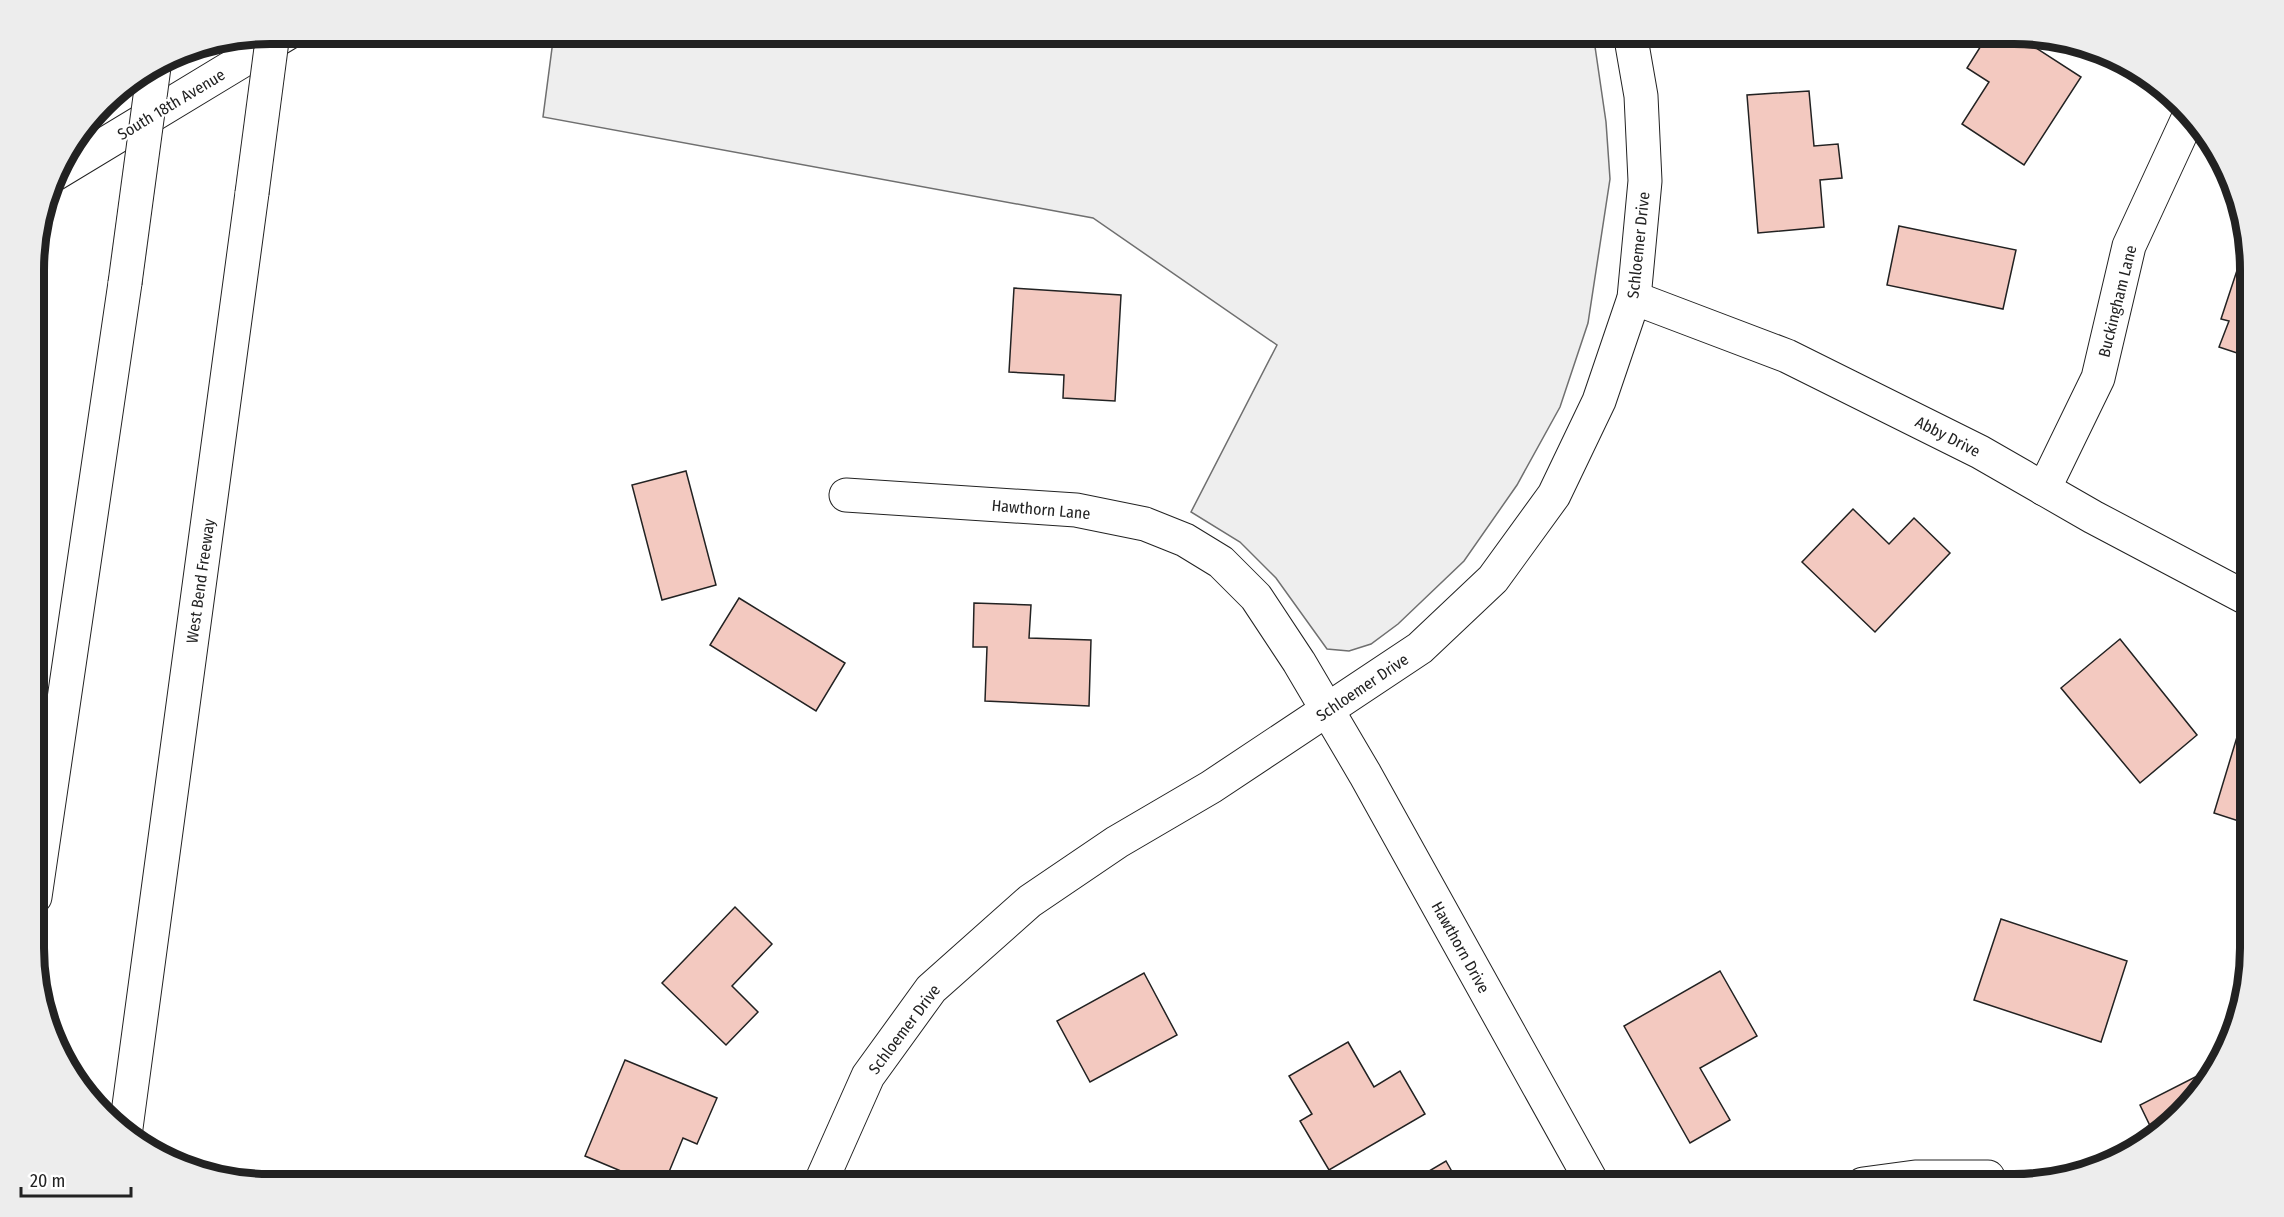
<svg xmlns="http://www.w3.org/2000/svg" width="2284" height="1217" font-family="'Fira Sans Condensed',sans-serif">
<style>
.green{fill:#eee;stroke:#6f6f6f;stroke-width:1.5}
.building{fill:#f3c9c0;stroke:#222;stroke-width:1.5}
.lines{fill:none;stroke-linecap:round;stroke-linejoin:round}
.minor-casing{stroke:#222;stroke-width:35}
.tertiary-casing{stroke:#222;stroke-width:35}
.motorway-casing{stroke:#222;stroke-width:35}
.minor{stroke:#fff;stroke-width:33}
.tertiary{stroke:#fff;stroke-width:33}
.motorway{stroke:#fff;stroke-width:33}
.motorway-bridge-casing{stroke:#222;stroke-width:35;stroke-linecap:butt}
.motorway-bridge{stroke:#fff;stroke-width:33}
.labels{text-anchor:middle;stroke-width:4.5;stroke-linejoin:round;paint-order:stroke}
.street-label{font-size:16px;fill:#222;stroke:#fff}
.rim{fill:none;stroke:#222;stroke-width:8}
</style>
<rect width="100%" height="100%" fill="#fff"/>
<path class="green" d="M554,33H1593L1606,122L1610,179L1588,323L1560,407L1517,485L1464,561L1398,624L1371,644L1349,651L1327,649L1276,578L1240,542L1191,512L1277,345L1093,218L543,117Z"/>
<g class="building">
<path d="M1989,33H2013L2081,77L2024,165L1962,124L1989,82L1967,68Z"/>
<path d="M1809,91L1814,146L1838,144L1842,178L1820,180L1824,227L1758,233L1747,95Z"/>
<path d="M1899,226L2016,250L2003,309L1887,285Z"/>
<path d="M2248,237L2249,239V357L2219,347L2229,321L2221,319Z"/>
<path d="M1014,288L1121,295L1115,401L1063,398L1064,375L1009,372Z"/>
<path d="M686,471L716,585L662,600L632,485Z"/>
<path d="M1853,509L1889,544L1914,518L1950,553L1875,632L1802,562Z"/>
<path d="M739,598L845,663L816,711L710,645Z"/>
<path d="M974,603L1031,605L1029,638L1091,640L1089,706L985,701L987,647H973Z"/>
<path d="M2120,639L2197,735L2140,783L2061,688Z"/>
<path d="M2237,737L2250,741L2251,825L2214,813Z"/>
<path d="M735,907L772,944L732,986L758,1012L726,1045L662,983Z"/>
<path d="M2001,919L2127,961L2101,1042L1974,1000Z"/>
<path d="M1720,971L1757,1036L1700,1068L1730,1120L1690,1143L1624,1026Z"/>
<path d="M1144,973L1177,1035L1090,1082L1057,1021Z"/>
<path d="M1348,1042L1374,1087L1400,1071L1425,1114L1329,1170L1300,1121L1312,1114L1289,1076Z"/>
<path d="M625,1060L717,1098L697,1144L683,1138L664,1184H652L585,1156Z"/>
<path d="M2209,1070L2212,1075L2192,1104L2155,1136L2140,1105Z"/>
<path d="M1446,1161L1459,1184H1407Z"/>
</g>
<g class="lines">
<g class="minor-casing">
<g id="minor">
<path d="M1634,298L1787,356L1980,452L2093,517L2250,600"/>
<path d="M2044,489L2098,378L2129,246L2190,114"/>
<path d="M846,495L1076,510L1145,524L1185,540L1221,562L1256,597L1299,662L1365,774L1593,1184"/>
<path d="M820,1184L868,1076L931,989L1030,901L1117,842L1211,787L1420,648L1493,579L1554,495L1599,401L1634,298L1645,181L1641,96L1630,33"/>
<path d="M1863,1184L1915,1177H1988"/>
</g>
</g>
<g class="tertiary-casing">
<path id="tertiary" d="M55,174L288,33"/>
</g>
<g class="motorway-casing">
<g id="motorway">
<path d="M35,897L125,283"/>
<path d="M126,1128L252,193"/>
</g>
</g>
<use href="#minor" class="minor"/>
<use href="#tertiary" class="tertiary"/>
<use href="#motorway" class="motorway"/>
<g class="motorway-bridge-casing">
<g id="motorway-bridge">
<path d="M252,193L273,33"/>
<path d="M125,283L154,67"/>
</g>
</g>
<use href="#motorway-bridge" class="motorway-bridge"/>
</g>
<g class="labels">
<g class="street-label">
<text transform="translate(171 104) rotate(-31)" y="6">South 18th Avenue</text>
<text transform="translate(1638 245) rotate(-84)" y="6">Schloemer Drive</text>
<text transform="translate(2117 301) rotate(-76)" y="6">Buckingham Lane</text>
<text transform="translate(1948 436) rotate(27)" y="6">Abby Drive</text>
<text transform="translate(1041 509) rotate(5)" y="6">Hawthorn Lane</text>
<text transform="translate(200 581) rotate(-82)" y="6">West Bend Freeway</text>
<text transform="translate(1362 687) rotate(-34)" y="6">Schloemer Drive</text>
<text transform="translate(1461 947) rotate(61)" y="6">Hawthorn Drive</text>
<text transform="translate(904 1029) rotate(-53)" y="6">Schloemer Drive</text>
</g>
</g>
<path d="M0 0H2284V1217H0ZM270 44H2014A226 226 0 0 1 2240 270V948A226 226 0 0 1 2014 1174H270A226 226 0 0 1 44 948V270A226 226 0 0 1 270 44Z" fill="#ededed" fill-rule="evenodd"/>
<path class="rim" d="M270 44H2014A226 226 0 0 1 2240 270V948A226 226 0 0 1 2014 1174H270A226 226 0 0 1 44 948V270A226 226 0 0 1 270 44Z"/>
<path d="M21 1187v9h110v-9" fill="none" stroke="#222222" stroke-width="3"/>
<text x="30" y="1187" font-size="18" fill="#222222" stroke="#ffffff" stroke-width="4.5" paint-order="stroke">20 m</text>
</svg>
